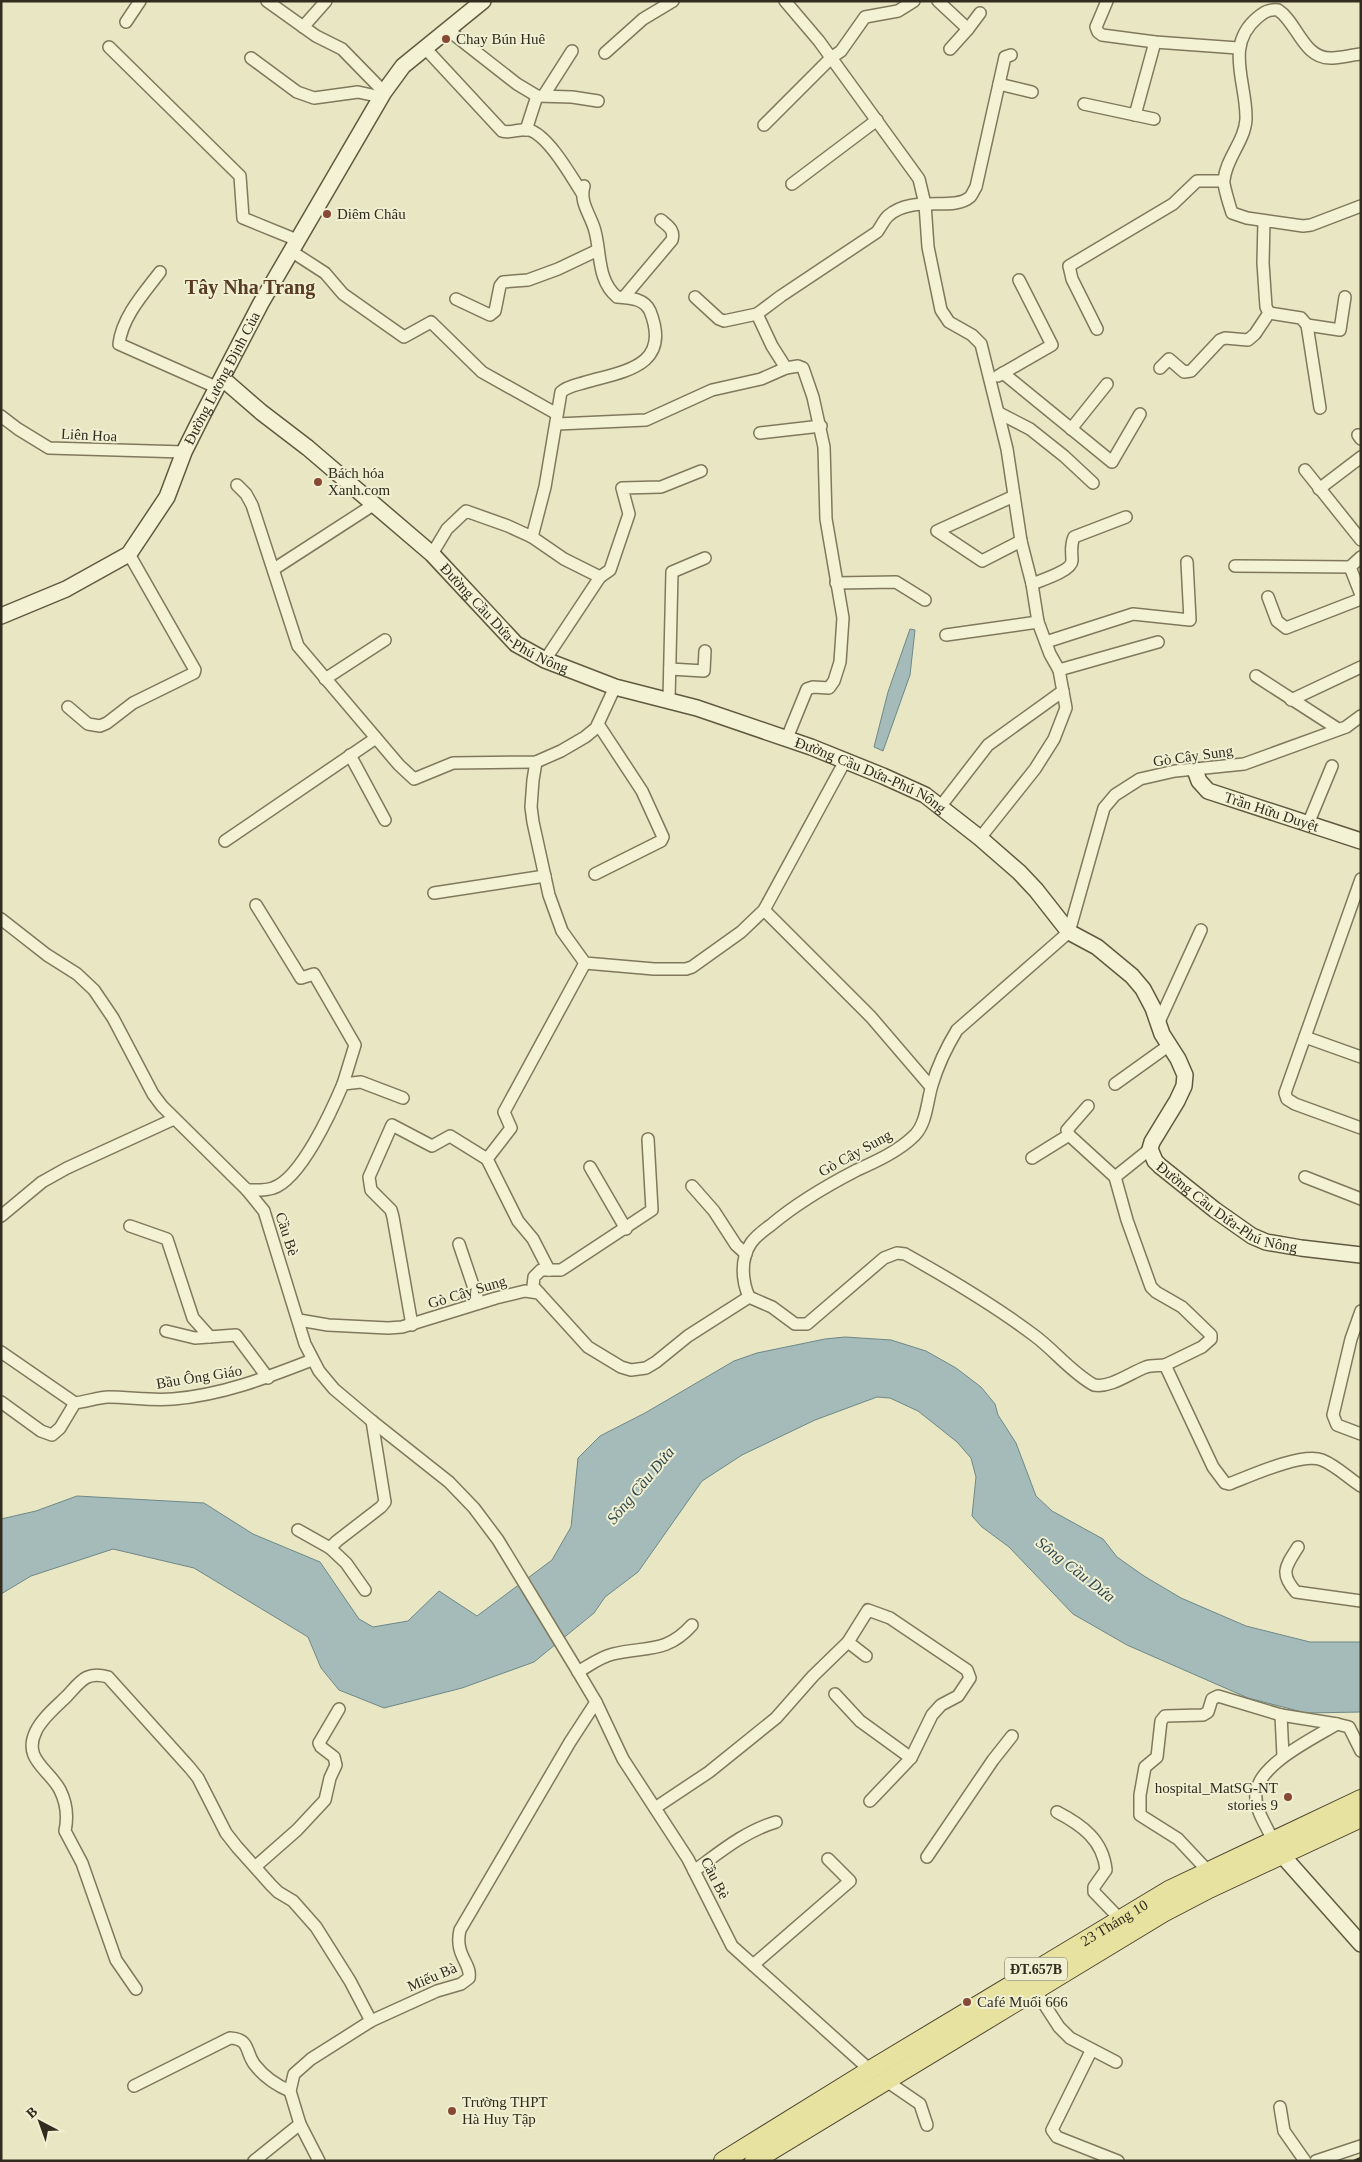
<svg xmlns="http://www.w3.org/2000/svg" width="1362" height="2162" font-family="Georgia,serif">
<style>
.water{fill:#a5bbba;stroke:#6d8888}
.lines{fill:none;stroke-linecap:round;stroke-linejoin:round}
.street-casing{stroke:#80785c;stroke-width:14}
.secondary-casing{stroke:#61593f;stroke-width:18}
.primary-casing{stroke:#4e4530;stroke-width:20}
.street{stroke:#f4f2d5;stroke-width:11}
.secondary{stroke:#f4f2d5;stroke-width:15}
.primary{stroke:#e7e29f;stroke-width:18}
.rail{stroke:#312c1e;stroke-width:2.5;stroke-dasharray:9 9;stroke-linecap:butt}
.poi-dot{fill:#874834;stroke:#f0efd2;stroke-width:2}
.labels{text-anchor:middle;stroke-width:4;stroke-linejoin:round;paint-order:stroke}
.shield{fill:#f0efd2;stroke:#6a6654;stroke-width:1}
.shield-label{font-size:14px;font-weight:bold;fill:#312c1e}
.poi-label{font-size:15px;fill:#312c1e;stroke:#f0efd2;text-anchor:start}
.street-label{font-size:15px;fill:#312c1e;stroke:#f0efd2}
.water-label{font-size:16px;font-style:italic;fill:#2f494f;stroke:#f0efd2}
.district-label{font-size:20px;font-weight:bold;fill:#583b23;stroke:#f0efd2}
</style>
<rect width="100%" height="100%" fill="#e8e6c3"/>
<g class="water">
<path d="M910,629L915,630L910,675L883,751L874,747L888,692Z"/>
<path d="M845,1337L891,1340L926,1351L956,1368L981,1387L995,1404L998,1415L1016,1443L1036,1496L1052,1511L1103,1539L1117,1557L1144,1576L1181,1598L1246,1626L1310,1642H1361V1712L1306,1713L1248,1698L1127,1645L1073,1614L1009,1547L982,1527L972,1516L976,1477L971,1458L957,1442L918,1411L890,1398L877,1397L815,1420L742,1455L702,1481L638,1572L605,1597L594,1613L534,1662L462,1688L384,1708L339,1690L321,1668L308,1637L194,1568L113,1549L31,1576L1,1594V1519L36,1511L77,1496L204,1503L253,1534L320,1562L359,1619L373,1627L408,1621L439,1591L477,1616L552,1560L571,1527L578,1458L600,1436L645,1413L734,1361L757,1353L825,1339Z"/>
</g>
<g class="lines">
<g class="street-casing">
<g id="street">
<path d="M267,1L316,36L342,49L384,92"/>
<path d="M785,1L819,41L919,179L925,204L928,247L941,310L949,322L972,335L981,344L1007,449L1021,541L1032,584L1038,622L1050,654L1059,670L1066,708L1054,739L1035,769L980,838"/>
<path d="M938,1L968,29L980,13"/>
<path d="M1107,1L1096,27L1098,32L1102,35L1155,42L1238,48"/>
<path d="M126,22L140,1"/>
<path d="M303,27L326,1"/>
<path d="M448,30L517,84L537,96L572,97L598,101"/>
<path d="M109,47L240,176L243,218L297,240"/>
<path d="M425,48L502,131C511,134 520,128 529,130C548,135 571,176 582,193"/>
<path d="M950,49L968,29"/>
<path d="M605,53L643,19L673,1"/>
<path d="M1361,54C1351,55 1340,58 1330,58C1303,58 1297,22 1278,10C1269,9 1264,12 1257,18C1224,46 1247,83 1246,119C1245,141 1226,158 1224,180C1223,184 1230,207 1232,213L1247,218L1303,226L1311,225L1361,206"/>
<path d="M251,58L297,92L314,98L358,92L381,97"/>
<path d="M999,84L1032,92"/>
<path d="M544,95L572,51"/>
<path d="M1084,104L1154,119"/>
<path d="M1135,115L1155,42"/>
<path d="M764,125L831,58L841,51L865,17L898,11L914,1"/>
<path d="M526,130L537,96"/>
<path d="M792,184L877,120"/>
<path d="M291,251L325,273L343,294L404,337L431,322L482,372L557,414"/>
<path d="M160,272C144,293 122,317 119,344L218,388"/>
<path d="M624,297L672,240C675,230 668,226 661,220"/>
<path d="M695,297L719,319L724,321L757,314"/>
<path d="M456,299L490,315L495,311L500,286L503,282L528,280L558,269L598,250"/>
<path d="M1269,313L1301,318L1307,325L1320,408"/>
<path d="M1307,325L1340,330L1345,297"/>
<path d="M1097,329L1072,279L1069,266L1173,204L1197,181H1223"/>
<path d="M1160,368L1169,359L1184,372L1191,371L1220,340L1225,338L1248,340L1255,334L1269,313L1266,307L1263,263L1264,221"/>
<path d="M1003,373L1112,462L1140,414"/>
<path d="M998,376L1052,345L1019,280"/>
<path d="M999,413L1030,429L1064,456L1093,483"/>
<path d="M1,416L18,429L49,448L184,452"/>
<path d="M557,424L646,420L712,390L761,379L786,368"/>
<path d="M1071,429L1107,384"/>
<path d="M760,433L821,426"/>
<path d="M1358,435L1361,439"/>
<path d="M1305,470L1361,540"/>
<path d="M237,485L246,494L252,505L298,646L399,765L414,779L453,763L536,762L561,751L585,737L596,728L615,687"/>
<path d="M1319,489L1361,457"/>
<path d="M1014,496L937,531L982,561L1021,541"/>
<path d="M532,537L564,559L600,577"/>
<path d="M432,554L447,529L466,511L508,526L532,537L545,487L561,392C568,386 577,385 586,382C625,371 672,366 650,311C644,298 629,298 617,297C597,280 601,253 595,231C591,215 579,203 584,186"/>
<path d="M1361,557L1350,567L1361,595"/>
<path d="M1235,566L1350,567"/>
<path d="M274,569L373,505"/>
<path d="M836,583L896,582L925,600"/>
<path d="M1032,584C1042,580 1071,571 1072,561C1072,551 1070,546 1074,537L1126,517"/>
<path d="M1268,597L1277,621L1286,628L1361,599"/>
<path d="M946,635L1038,622"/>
<path d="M1046,642L1133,614L1190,620L1187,562"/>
<path d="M545,660L600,577L610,570L629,514L622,488L661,487L701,471"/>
<path d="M670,669L704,671L705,651"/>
<path d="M1059,670L1158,642"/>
<path d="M1256,676L1338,729"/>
<path d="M325,679L385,640"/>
<path d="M669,699L672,572L705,558"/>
<path d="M1291,700L1361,667"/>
<path d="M68,707L88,724L100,726L107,723L133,703L194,673L195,670L129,554"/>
<path d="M787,738L807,689L813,687L829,688L834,681L840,662L843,618L826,519L824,447L813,397L803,368L798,366L786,368L772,346L757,314L781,296L877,232C881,227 883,221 888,216C913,194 953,212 970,197C972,195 974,190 976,187L1005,57L1011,55"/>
<path d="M350,755L385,820"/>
<path d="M536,762L533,780L531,807L533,822L549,895L562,931L585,963L654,969H686L692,967L741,932L764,910L845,761"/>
<path d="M940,807L988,745L1063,691"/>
<path d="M1308,824L1332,766"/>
<path d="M225,841L376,738"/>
<path d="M595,874L661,841L663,837L642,791L598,724"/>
<path d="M1361,879L1285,1093L1287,1099L1295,1104L1361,1128"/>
<path d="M434,893L545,876"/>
<path d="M256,905L301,978L314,974L355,1045L343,1084"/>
<path d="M764,910L871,1017L931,1087"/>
<path d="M1,919L47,955L77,974L94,990L113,1018L153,1094L162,1106L247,1190L264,1211L305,1344L319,1371L334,1389L372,1421L449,1482L474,1508L498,1540L574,1665L596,1702L623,1759L688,1859L732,1946L870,2070"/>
<path d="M1158,1024L1201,930"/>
<path d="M1305,1037L1361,1057"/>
<path d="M1115,1084L1168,1046"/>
<path d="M1069,1135L1115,1177"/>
<path d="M1150,1149L1115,1177L1127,1220L1151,1287L1156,1292L1182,1307L1211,1335V1339L1202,1347L1165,1365"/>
<path d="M1032,1158L1069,1135L1067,1130L1088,1106"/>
<path d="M590,1167L626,1229"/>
<path d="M1305,1177L1361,1199"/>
<path d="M692,1186L714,1211L736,1245L746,1254"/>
<path d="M247,1190C255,1190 265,1191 273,1188C301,1179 332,1110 343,1084L361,1082L403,1098"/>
<path d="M1,1216L42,1182L67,1168L174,1119"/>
<path d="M130,1226L167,1239L193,1318L210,1337"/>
<path d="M459,1244L479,1303"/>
<path d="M549,1270H561L652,1210L648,1139"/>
<path d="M539,1293L533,1286L534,1277L541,1270H549L533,1239L518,1221L487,1159L511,1128L504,1112L585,963"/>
<path d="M749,1297L772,1307L795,1324H807L884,1258L897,1253L905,1254C950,1279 994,1305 1035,1336C1055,1351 1072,1373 1094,1385C1111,1388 1130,1373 1146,1367C1152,1365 1159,1366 1165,1365L1213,1467L1225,1483L1229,1484C1250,1476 1302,1452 1322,1460C1337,1466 1348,1478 1361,1486"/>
<path d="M1361,1311L1351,1339L1333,1415L1337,1425L1361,1434"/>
<path d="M299,1320L328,1325L388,1328L402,1327L496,1298L525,1291L539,1293L588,1347L621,1367L631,1370L646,1368L656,1362L688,1336L749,1297C742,1281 740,1259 751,1243C756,1236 764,1230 771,1225C797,1203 826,1186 857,1170C877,1161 899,1151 915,1135C927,1122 927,1101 932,1085C938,1065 946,1048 957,1030L1069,932L1104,808L1115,795L1140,779L1175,771L1244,764L1346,727L1361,716"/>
<path d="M412,1325L393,1217L391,1210L371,1190L369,1177L392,1125L432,1146L450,1136L487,1159"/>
<path d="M166,1331L195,1338L236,1335L268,1378"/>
<path d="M1,1352L75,1403C85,1402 100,1397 108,1397C130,1397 151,1401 173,1399C222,1395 266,1378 312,1360"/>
<path d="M1,1402L41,1431L52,1435L60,1428L75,1403"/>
<path d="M298,1530L330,1548"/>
<path d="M1298,1547C1286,1566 1279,1573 1296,1592L1361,1601"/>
<path d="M365,1590L346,1563L330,1548L337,1541L381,1507L385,1502L372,1421"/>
<path d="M848,1642L866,1656"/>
<path d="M578,1672C590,1665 600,1657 613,1654C646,1646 666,1654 692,1625"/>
<path d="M835,1694L860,1721L911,1758"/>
<path d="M1281,1715L1283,1756"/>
<path d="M655,1808L709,1772L776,1718L813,1676L848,1642L868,1610L890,1618L967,1670L970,1678L958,1696L941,1705L932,1715L911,1758L870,1801"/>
<path d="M1057,1812C1082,1825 1103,1840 1106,1870L1094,1887V1892L1120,1919"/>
<path d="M1273,1840C1267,1827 1254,1809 1256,1793C1259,1764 1314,1738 1337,1724L1349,1727L1361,1751"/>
<path d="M927,1857L993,1760L1012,1736"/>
<path d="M256,1866L297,1830L325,1800L330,1778L336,1765L334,1757L321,1747L319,1743L339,1709"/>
<path d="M694,1871C720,1852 745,1831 776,1822"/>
<path d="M1208,1871L1178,1839L1140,1815V1795L1145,1767L1157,1757L1161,1721L1165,1716L1203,1715L1208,1712L1212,1699L1218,1696L1281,1715L1337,1724"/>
<path d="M753,1965L850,1881L828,1859"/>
<path d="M136,1989L116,1960L82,1863L65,1831C68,1817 67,1804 60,1790C49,1769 22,1759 36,1731C42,1718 57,1706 67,1696C81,1681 86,1671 108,1677L190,1768L198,1778L226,1833L237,1847L271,1885L278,1892L293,1901L316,1927L350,1981L371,2021"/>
<path d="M1035,1990L1059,2027L1070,2038L1116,2062"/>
<path d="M1091,2051L1052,2130L1057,2137L1118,2161"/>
<path d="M885,2080L920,2104L927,2125"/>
<path d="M134,2086L230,2038C251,2039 245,2053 255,2065C265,2078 276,2085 290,2091"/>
<path d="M1280,2107L1284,2131L1305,2161"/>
<path d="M254,2161L300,2124"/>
<path d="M319,2161L300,2124L290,2091L294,2074L311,2059L371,2021L437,1991L461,1984L469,1978C472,1964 454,1955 460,1930L570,1742L596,1702"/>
<path d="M1316,2161L1361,2146"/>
</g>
</g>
<g class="secondary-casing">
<g id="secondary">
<path id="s1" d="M223,379L261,412L308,448L432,554L516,644L545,660L615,687L697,708L811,747L883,776L925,795L980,838L1019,872L1036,890L1069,932L1097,947L1132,976L1143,989L1153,1008L1162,1034L1178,1059L1185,1075L1184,1086L1177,1101L1152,1142L1150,1149L1155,1161L1160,1166L1215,1210L1252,1236L1266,1242L1301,1248L1361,1255"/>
<path id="s2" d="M1,616L66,589L129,554L167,497L184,452L201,418L261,303L384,92L403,66L483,1"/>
<path id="s3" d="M1195,770L1199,781L1208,791L1361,841"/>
<path d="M1282,1855L1361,1944"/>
</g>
</g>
<g class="primary-casing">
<g id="primary">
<path id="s4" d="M723,2161L870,2070L1169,1890L1361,1799"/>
<path d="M754,2161L1163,1913L1209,1889L1361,1818"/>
</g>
</g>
<use href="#street" class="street"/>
<use href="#secondary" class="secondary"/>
<use href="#primary" class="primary"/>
<path class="rail" d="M1354,2161L1361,2158"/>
</g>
<g class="poi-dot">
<circle cx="446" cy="39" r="5"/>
<circle cx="327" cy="214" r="5"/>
<circle cx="318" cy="482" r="5"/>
<circle cx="1288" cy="1797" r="5"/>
<circle cx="967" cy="2002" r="5"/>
<circle cx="452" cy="2111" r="5"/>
</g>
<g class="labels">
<rect class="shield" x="1005" y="1957.5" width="62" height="23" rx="4"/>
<g class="shield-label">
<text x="1036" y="1974">ĐT.657B</text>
</g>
<g class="poi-label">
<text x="456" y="44">Chay Bún Huê</text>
<text x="337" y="219">Diêm Châu</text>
<text x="328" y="478">Bách hóa<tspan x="328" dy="17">Xanh.com</tspan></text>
<text x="1278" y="1793" text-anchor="end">hospital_MatSG-NT<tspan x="1278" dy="17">stories 9</tspan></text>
<text x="977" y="2007">Café Muối 666</text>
<text x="462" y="2107">Trường THPT<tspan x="462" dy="17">Hà Huy Tập</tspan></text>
</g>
<g class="street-label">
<text dy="5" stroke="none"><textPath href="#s2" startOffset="342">Đường Lương Định Của</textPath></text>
<text transform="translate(89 435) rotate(3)" y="5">Liên Hoa</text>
<text dy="5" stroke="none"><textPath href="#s1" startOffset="371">Đường Cầu Dứa-Phú Nông</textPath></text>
<text transform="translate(1193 756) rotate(-8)" y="5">Gò Cây Sung</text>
<text dy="5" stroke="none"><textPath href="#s1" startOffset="775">Đường Cầu Dứa-Phú Nông</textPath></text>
<text dy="5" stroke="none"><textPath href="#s3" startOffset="92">Trần Hữu Duyệt</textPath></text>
<text transform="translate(855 1153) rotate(-29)" y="5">Gò Cây Sung</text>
<text dy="5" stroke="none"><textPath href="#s1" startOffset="1406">Đường Cầu Dứa-Phú Nông</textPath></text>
<text transform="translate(287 1234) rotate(72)" y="5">Cầu Bè</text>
<text transform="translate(467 1292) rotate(-17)" y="5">Gò Cây Sung</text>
<text transform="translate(199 1377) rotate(-9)" y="5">Bầu Ông Giáo</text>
<text transform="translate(715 1878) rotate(63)" y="5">Cầu Bè</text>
<text dy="5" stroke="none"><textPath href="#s4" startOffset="458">23 Tháng 10</textPath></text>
<text transform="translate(432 1977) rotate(-23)" y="5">Miếu Bà</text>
</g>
<g class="water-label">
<text transform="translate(640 1485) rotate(-50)" y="6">Sông Cầu Dứa</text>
<text transform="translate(1076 1569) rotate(38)" y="6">Sông Cầu Dứa</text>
</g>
<g class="district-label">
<text x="250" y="294">Tây Nha Trang</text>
</g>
</g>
<rect width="1362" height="2162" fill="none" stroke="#312c1e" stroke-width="5"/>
<g transform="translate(40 2122) rotate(319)" stroke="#f0efd2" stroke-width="4" paint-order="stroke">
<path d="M0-4L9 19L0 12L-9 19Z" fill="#312c1e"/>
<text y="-8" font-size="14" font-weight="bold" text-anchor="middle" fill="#312c1e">B</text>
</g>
</svg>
